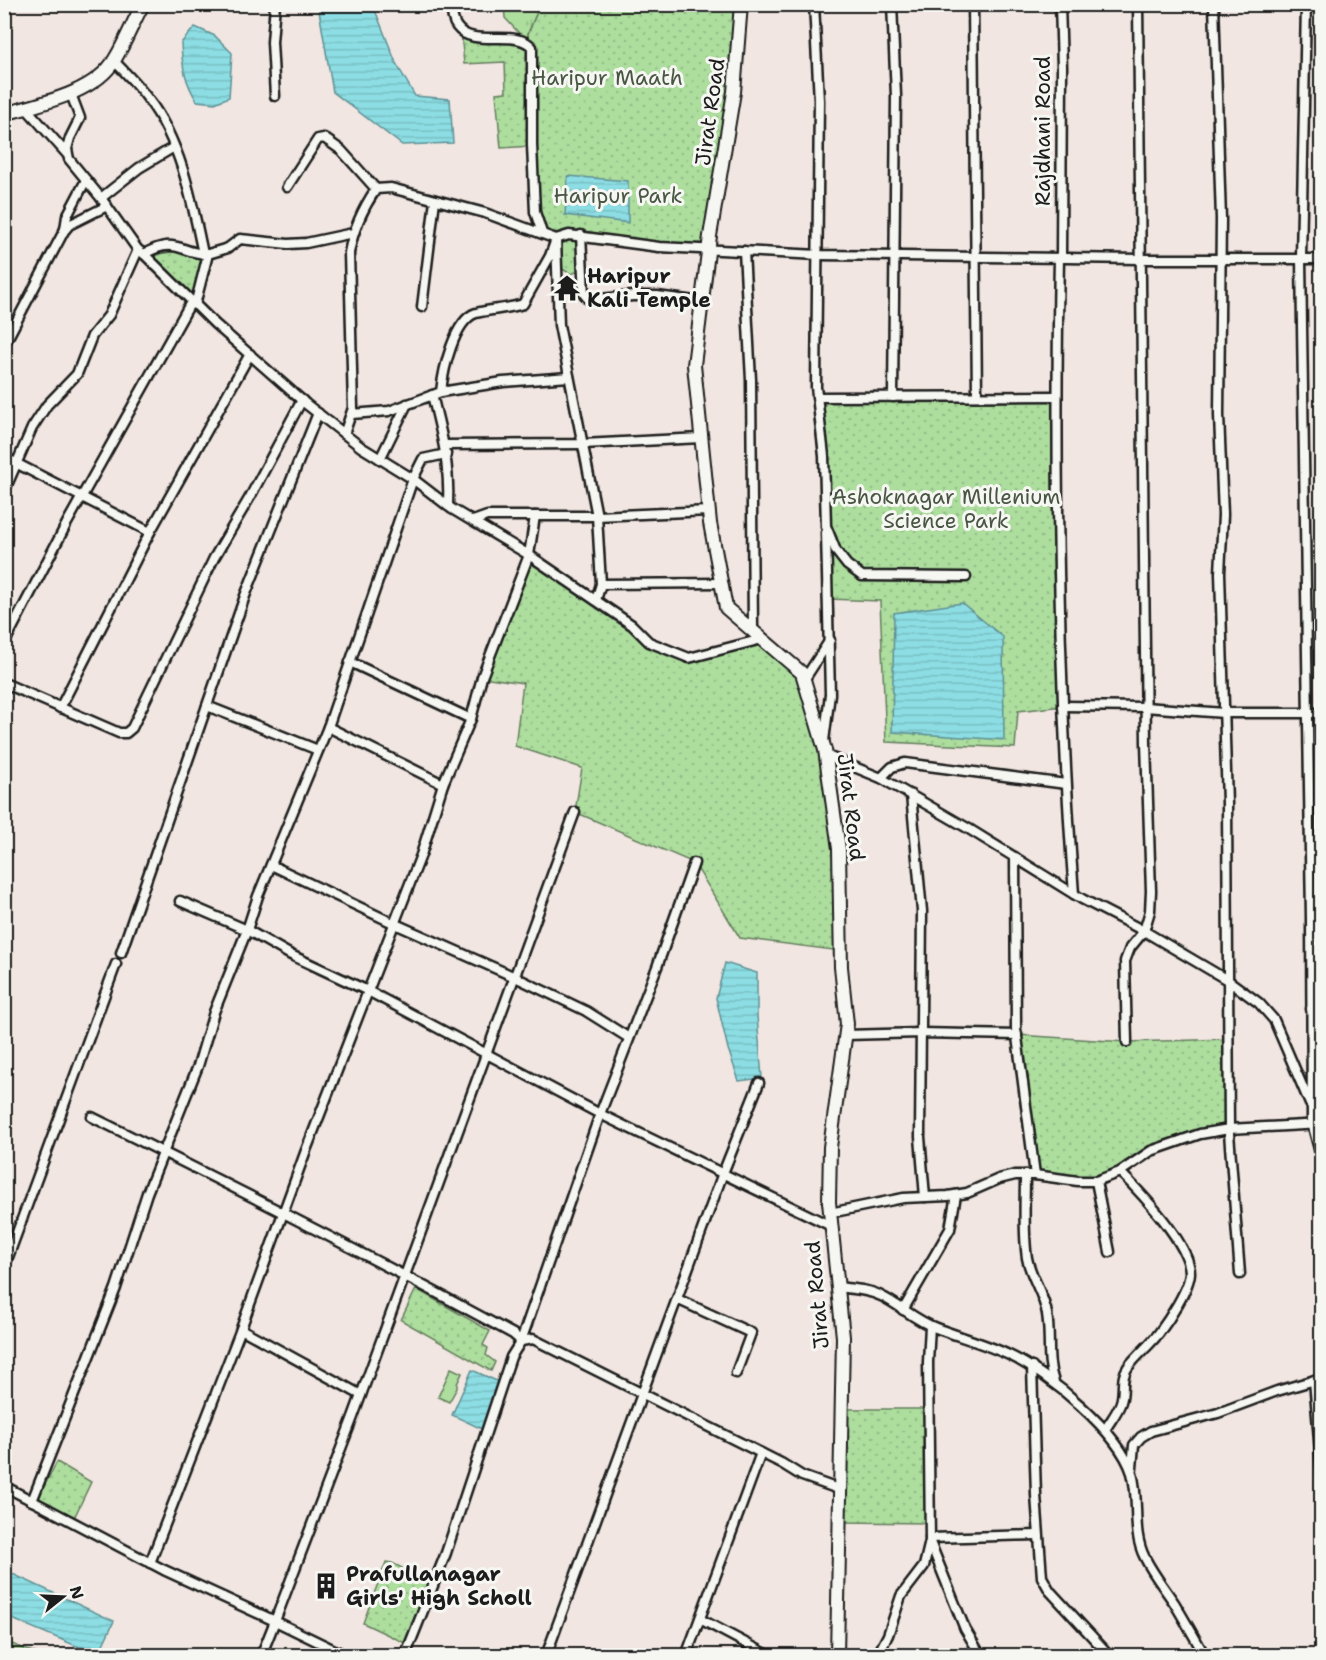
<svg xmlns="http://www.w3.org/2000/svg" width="1326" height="1660" font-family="'Shantell Sans',sans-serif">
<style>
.built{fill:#ebd2cd}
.grass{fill:url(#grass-tufts);stroke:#647d5d;stroke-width:1.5}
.park{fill:url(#park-dots);stroke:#647d5d;stroke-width:1.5}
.pitch{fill:#adde9e;stroke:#647d5d;stroke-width:1.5}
.water{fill:url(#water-rules);stroke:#5f9094;stroke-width:1.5}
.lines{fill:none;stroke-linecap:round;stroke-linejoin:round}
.minor-casing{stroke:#1c1c1c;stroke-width:13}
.secondary-casing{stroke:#1c1c1c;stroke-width:16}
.minor{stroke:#f6f6f2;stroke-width:8}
.secondary{stroke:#f6f6f2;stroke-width:12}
.labels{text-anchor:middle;stroke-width:6;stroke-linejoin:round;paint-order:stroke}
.park-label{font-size:21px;fill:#485643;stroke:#f6f6f2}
.street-label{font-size:21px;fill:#1c1c1c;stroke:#f6f6f2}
.poi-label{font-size:21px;font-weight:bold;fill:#1c1c1c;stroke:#f6f6f2;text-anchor:start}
</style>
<defs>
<pattern id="grass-tufts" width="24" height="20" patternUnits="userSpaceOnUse" patternTransform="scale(1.5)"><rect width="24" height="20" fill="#adde9e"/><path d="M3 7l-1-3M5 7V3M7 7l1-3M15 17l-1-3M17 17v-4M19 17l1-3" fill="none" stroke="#94be88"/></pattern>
<pattern id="park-dots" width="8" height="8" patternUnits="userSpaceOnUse" patternTransform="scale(1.5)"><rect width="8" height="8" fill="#adde9e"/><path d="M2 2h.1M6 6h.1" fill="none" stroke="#94be88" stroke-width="1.8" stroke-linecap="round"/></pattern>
<pattern id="water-rules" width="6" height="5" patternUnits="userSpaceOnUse" patternTransform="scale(1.5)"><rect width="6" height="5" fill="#8cdee4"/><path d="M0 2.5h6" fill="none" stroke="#78bec3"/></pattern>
</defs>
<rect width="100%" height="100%" fill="#f1e6e1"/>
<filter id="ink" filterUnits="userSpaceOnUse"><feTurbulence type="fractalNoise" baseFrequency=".0167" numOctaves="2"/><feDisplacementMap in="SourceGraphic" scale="12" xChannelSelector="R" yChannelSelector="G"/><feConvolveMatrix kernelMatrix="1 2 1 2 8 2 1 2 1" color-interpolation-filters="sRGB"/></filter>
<g filter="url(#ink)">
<path class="built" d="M1311,1054L1321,1055V1124L1312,1123Z"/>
<g class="grass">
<path d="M504,5H540L528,33L529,44L505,18Z"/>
<path d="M4,1641L40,1655H5Z"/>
</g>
<g class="park">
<path d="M540,5H741L708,249L581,236L582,270L571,274L557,266L556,239L538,226L532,146L501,148L496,93L506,92L505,62L464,64L461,32L529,43L528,34Z"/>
<path d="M179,251L196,258L207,259L194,303L150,260L158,254Z"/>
<path d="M1057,396L1063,706L1018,711L1015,748L886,742L880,601L829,599L817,397Z"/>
<path d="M529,555L649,642L689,658L762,639L802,673L829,781L841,951L740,938L694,863L575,812L582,768L515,746L523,683L482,677Z"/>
<path d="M1017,1035L1127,1042L1229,1039V1129L1179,1140L1096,1181L1035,1175Z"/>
<path d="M416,1289L490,1331L483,1345L488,1348L486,1355L495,1362L491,1371L401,1320Z"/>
<path d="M842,1409H929L931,1523L840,1522Z"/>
<path d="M57,1462L91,1482L74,1518L38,1498Z"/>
<path d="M386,1562L392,1563L430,1582L405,1643L363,1623Z"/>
</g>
<path class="pitch" d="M451,1368L462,1373L457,1384V1388L449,1402L438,1397Z"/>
<g class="water">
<path d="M318,5H373L396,63L415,96L450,99L453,143L402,145L333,92Z"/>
<path d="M195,27L215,36L232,53L229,97L215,103L197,101C185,82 182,66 181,43Z"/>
<path d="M568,176L628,181V223L565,215Z"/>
<path d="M962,603L1003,637L1004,740L892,732L894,613Z"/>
<path d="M725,963L757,973V1016L762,1078L739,1081L728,1049L716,998Z"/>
<path d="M1321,1008V1055L1311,1054V1009Z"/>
<path d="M472,1370L501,1383L482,1429L452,1415Z"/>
<path d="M4,1570L114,1621L98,1655L5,1616Z"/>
</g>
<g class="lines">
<g class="minor-casing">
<g id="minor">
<path d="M275,4L272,42L275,96"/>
<path d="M451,4C452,12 452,21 457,27C473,49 516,28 532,47V145L535,212L542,233"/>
<path d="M814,4L819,101L816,387L824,456L826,526L836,551L847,565L862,576L966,577"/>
<path d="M892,4L896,96L893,397"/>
<path d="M973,4L977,396"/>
<path d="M1060,4L1062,67L1061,257"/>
<path d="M1214,4L1221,219L1219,415L1223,515L1220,573L1227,804L1229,1133L1240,1274"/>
<path d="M1306,4L1301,259L1311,918L1312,1123L1322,1160"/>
<path d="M114,61C126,73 138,85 148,99C181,142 192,201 203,254"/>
<path d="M71,94L80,118L70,138L67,149L69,159L101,198L138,250L144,254L215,324L306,404L361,447L413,479L452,509L529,555L632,625L649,642L689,658L762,639"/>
<path d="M26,108L67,154"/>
<path d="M287,187L318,139L324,138L341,150L376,189"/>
<path d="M101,198L139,168L174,147"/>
<path d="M65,229L67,216L86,180"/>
<path d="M581,235L584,294L589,300L633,296H657L702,302"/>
<path d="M744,251L751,380L753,630"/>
<path d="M144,254C177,236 179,253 207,254"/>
<path d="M1059,257C1055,469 1058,682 1074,894"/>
<path d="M195,305L208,254L228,248L240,239L288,244L306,243L353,233"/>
<path d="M422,307L435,200"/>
<path d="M4,345L64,231L69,225L107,206"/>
<path d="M441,392L503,382L569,377"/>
<path d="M432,395C442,434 450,466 448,506"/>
<path d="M817,397L1057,396"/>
<path d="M352,414L389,411L441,392C443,371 454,320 476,313C491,309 508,309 523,304L550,256L556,239L569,235L659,247L819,255L1141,259H1322"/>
<path d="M344,434L353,408L349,253C353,231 363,208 376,189L391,188L485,213L556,239L559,325L597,516L601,584L596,600"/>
<path d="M445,445L583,444L701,438"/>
<path d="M4,457L150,532"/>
<path d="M380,459L407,404"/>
<path d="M4,492L32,428L47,405L77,374L92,336L109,315L138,250"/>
<path d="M473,521L487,516H597L709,511"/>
<path d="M601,584L722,583"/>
<path d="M4,644L67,523L191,302"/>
<path d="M350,662L471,719"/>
<path d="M804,680L830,640"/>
<path d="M4,683L119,733H126L132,728L214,558L250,497L302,400"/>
<path d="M207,706L318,750"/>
<path d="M1063,706L1145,707L1224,713H1322"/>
<path d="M60,708L150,532L250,354"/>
<path d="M328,727L443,784"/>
<path d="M824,741L830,694L826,533"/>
<path d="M825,755L881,778L969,829L1082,899L1144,931L1229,981L1259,1003L1274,1020L1310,1104"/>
<path d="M881,778L892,767L905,763L1066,784"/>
<path d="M911,795L922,911L920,1137L925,1197"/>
<path d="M1015,857L1016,1029L1035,1175"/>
<path d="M271,865L393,923L515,977L586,1011L629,1038"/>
<path d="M180,901L247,930L291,955L368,991L600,1114L831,1226"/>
<path d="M121,953L245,596L318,413"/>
<path d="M1311,1009L1322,1008"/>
<path d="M846,1035L921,1033L1017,1035"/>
<path d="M1127,1042L1125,961L1130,948L1144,931L1150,911L1151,891L1146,743L1138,4"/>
<path d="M92,1117C234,1187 374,1258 513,1334L521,1341L600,1114L657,967L694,863"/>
<path d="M1025,1175C1025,1202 1023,1232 1027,1258C1031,1278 1044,1294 1047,1314C1051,1338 1046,1360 1054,1382"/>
<path d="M1096,1181L1110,1252"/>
<path d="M830,1213L903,1198L948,1196L967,1193L999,1179L1015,1175H1035L1078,1181H1096L1120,1172L1151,1151L1200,1134L1229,1129L1322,1124"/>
<path d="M4,1268L116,964"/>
<path d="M837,1287C851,1289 868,1289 881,1296C900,1305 916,1321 936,1328C960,1337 986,1344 1009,1355C1048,1373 1119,1432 1132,1473C1140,1501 1131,1531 1145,1558C1153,1574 1165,1589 1175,1604C1185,1621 1195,1638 1205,1656"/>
<path d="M677,1299L751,1333L736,1373"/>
<path d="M903,1310L950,1229L956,1195"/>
<path d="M241,1329L361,1395"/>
<path d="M1032,1367L1036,1495L1042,1577L1050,1591L1110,1656"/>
<path d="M1314,1380L1322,1476"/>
<path d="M1105,1430C1110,1421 1118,1412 1121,1402C1125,1390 1120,1378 1128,1367C1137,1355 1149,1346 1159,1333C1168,1321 1190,1288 1190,1272C1189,1243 1140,1192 1120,1172"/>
<path d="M1132,1468L1134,1445L1141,1437L1151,1431L1218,1413L1277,1391L1322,1378"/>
<path d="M4,1486L164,1570L275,1621L261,1656"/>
<path d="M32,1501L116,1288L147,1193L198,1066L214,1012L247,930L258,896L328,727L413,479L423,459L446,454"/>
<path d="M930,1538L1038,1535"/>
<path d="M930,1542L965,1629L981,1656"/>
<path d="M150,1563L239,1334L305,1153L421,855L443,784L471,719L482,677L529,555L535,516"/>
<path d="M700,1619L770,1656"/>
<path d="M347,1656L275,1621L353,1417L575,812"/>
<path d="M405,1656L446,1553L511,1357L521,1341L533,1339L781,1463L802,1476L841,1490"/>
<path d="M546,1656L723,1173L759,1083"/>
<path d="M686,1656L761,1453"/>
<path d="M877,1656L888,1635L901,1596L924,1566L930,1541L928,1362L930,1326"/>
</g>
</g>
<g class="secondary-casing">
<g id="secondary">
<path d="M741,4L734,92L710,236L694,365L710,523L726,608L802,673L825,750L839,849L841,967L847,1024L830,1147L829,1202L843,1337L837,1656"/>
<path d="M4,114C39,104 96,93 115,59C126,41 133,22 143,4"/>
</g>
</g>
<use href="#minor" class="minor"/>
<use href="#secondary" class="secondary"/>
</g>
</g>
<defs>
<g id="temple-bare" transform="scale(2.07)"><path d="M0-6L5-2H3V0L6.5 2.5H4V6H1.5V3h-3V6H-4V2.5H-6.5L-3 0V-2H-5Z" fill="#1c1c1c" stroke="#f6f6f2" stroke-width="2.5" paint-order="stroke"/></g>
<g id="building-bare" transform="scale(2.07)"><path d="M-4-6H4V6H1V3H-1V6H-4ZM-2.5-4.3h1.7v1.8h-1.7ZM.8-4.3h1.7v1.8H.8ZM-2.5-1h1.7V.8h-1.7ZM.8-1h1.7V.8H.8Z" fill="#1c1c1c" stroke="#f6f6f2" stroke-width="2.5" paint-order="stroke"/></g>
</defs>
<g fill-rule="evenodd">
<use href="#temple-bare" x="567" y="288"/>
<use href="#building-bare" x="326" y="1586"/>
</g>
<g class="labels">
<g class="park-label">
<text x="607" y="85">Haripur Maath</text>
<text x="618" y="203">Haripur Park</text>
<text x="946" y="504">Ashoknagar Millenium<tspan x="946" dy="24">Science Park</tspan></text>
</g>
<g class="street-label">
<text transform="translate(710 112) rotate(-82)" y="7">Jirat Road</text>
<text transform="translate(1043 131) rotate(-90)" y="7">Rajdhani Road</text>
<text transform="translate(851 807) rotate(83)" y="7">Jirat Road</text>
<text transform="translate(817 1295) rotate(-95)" y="7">Jirat Road</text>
</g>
<g class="poi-label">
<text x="587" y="283">Haripur<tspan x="587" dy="24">Kali Temple</tspan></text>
<text x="346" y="1581">Prafullanagar<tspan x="346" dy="24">Girls' High Scholl</tspan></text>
</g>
</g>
<rect width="1326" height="1660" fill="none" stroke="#f6f6f2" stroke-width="24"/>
<rect x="12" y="12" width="1302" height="1636" fill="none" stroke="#1c1c1c" stroke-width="2" filter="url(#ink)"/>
<g transform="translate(63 1597) rotate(72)" stroke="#f6f6f2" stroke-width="4.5" paint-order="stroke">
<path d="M0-4.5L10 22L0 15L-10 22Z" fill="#1c1c1c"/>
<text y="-9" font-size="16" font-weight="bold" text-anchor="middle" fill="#1c1c1c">N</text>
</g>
</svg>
